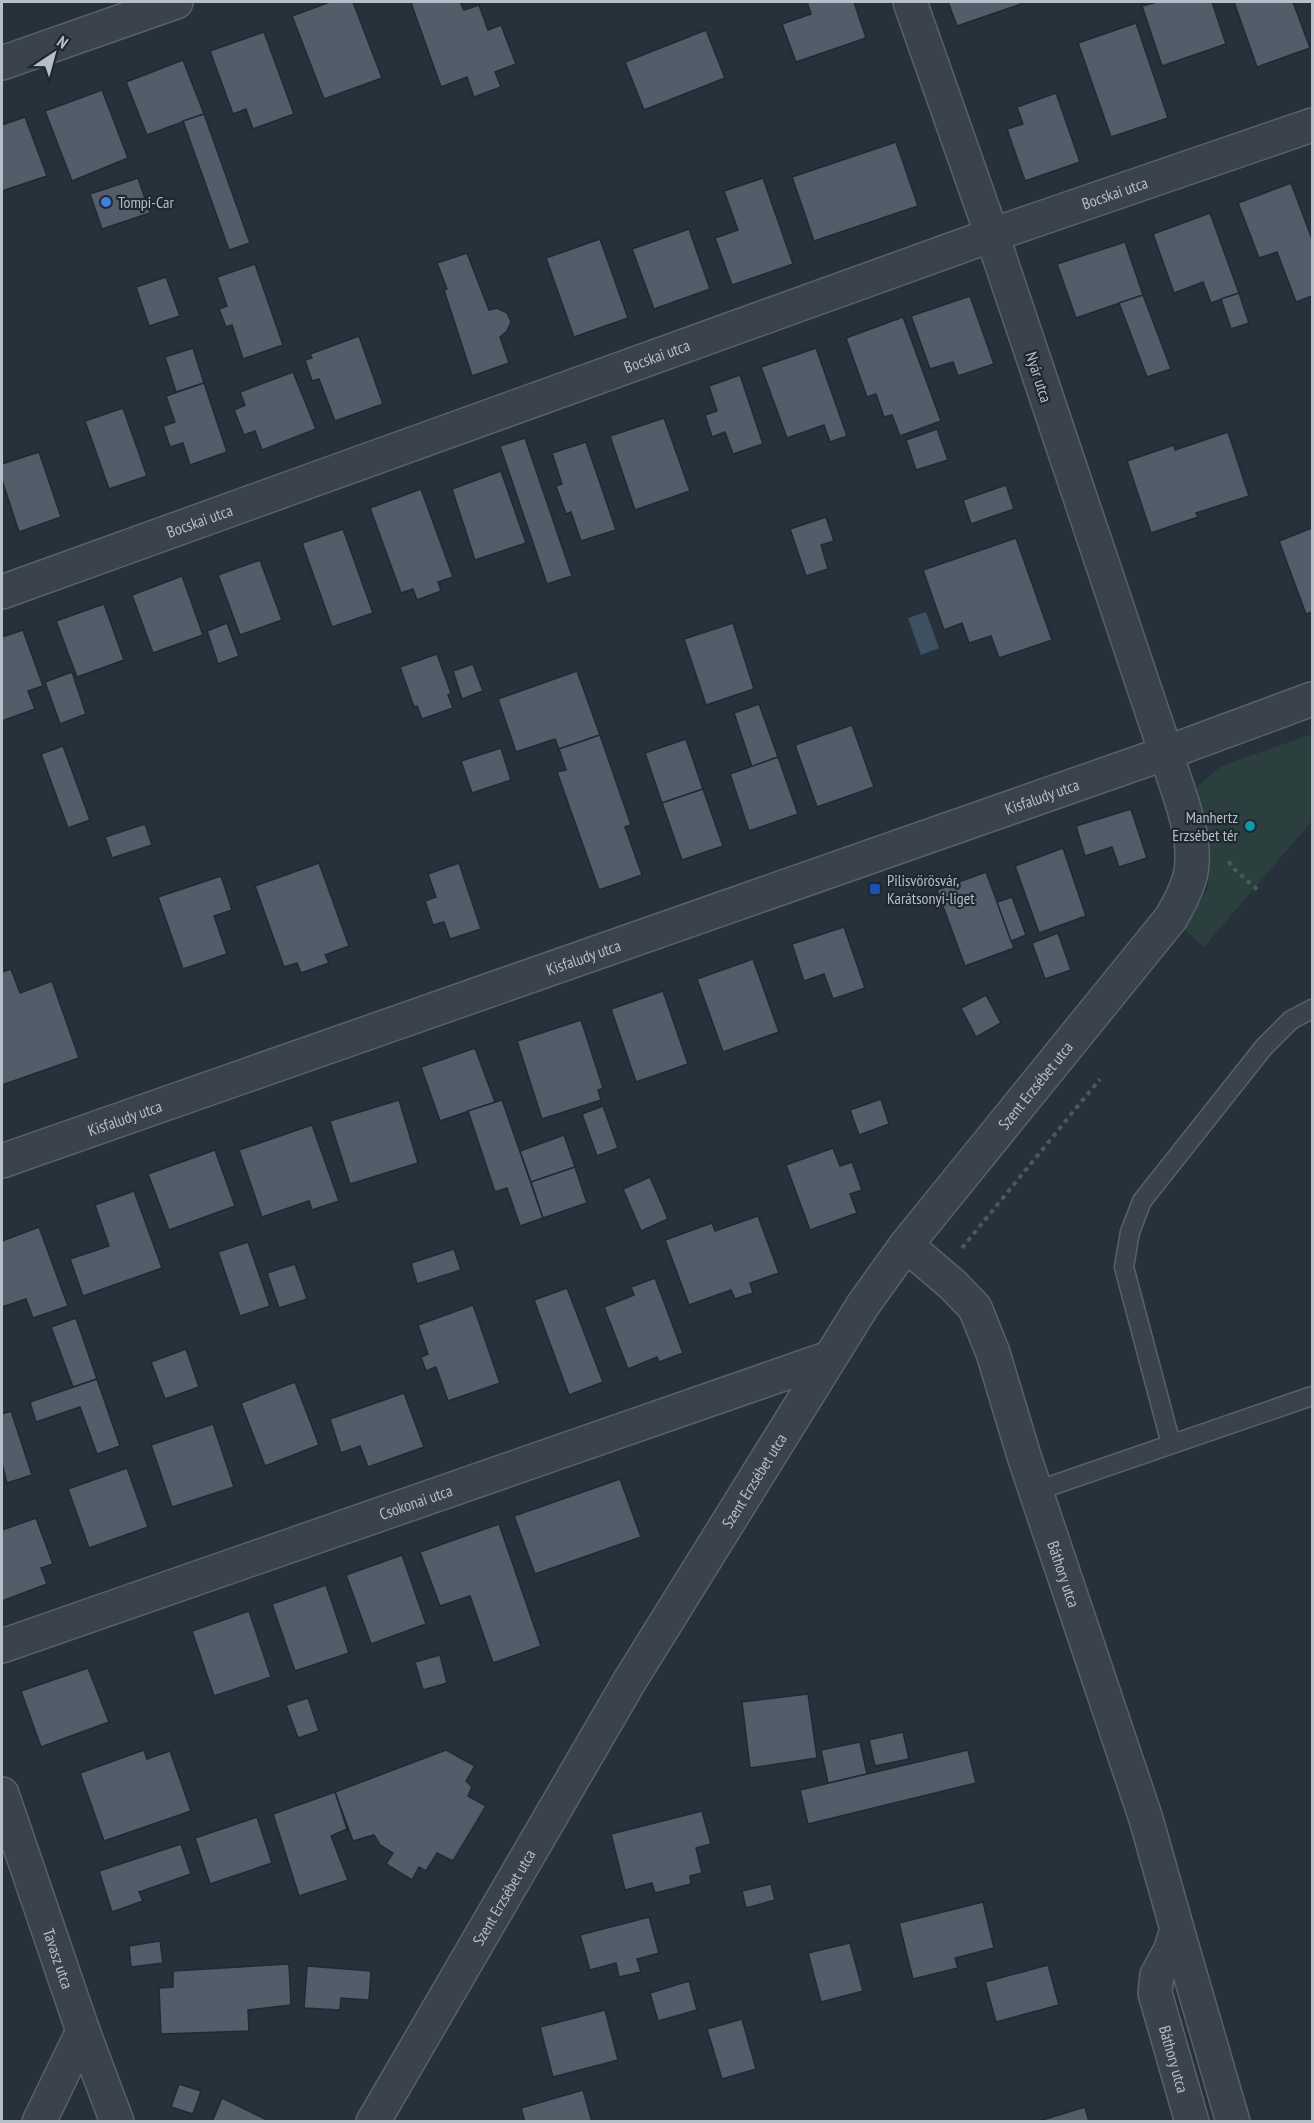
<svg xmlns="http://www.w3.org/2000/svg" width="1314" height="2123" font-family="'PT Sans Narrow',sans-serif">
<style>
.green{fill:#2b3f3e}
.water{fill:#3e5062}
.building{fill:#525d69;stroke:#212a33;stroke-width:1.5}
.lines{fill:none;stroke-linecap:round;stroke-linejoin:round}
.service-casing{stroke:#58616a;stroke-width:21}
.minor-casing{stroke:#58616a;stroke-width:36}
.tertiary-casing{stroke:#58616a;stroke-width:36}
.path{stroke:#485a5c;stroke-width:4;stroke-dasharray:4.5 4.5;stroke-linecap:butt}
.service{stroke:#3a434c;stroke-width:18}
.minor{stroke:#3a434c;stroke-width:33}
.tertiary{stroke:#3a434c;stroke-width:33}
.shop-dot{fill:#3f7fe0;stroke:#1f2831;stroke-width:2}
.culture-dot{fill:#0f9aa8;stroke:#1f2831;stroke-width:2}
.transit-dot{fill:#1a4fb4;stroke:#1f2831;stroke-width:2}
.labels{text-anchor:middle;stroke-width:4.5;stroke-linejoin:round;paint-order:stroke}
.street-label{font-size:16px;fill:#b6bec7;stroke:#1f2831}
.poi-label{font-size:16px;fill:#b6bec7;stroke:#1f2831;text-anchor:start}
</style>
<rect width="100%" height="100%" fill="#26313b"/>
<path class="green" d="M1312,734V821L1204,947L1184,929L1208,888V857L1197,787L1221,766Z"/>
<path class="water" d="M926,612L939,648L921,655L908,618Z"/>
<g class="building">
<path d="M330,2H353L382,78L324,99L292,16Z"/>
<path d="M416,2H460L464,10L479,5L488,30L501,25L516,64L495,72L501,87L474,97L467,77L441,87L411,3Z"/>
<path d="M807,2H854L866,38L796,62L782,24L811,14Z"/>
<path d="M948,2H1027L957,26Z"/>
<path d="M1157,2H1212L1226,44L1162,66L1142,6Z"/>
<path d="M1234,2H1293L1310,48L1257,67Z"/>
<path d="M1136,23L1168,118L1111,137L1078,43Z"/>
<path d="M706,30L725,78L644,110L625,62Z"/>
<path d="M264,32L294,114L253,129L246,109L233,114L210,51Z"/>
<path d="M183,60L204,114L147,135L126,82Z"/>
<path d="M102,90L128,158L72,181L45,111Z"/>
<path d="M1056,93L1080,162L1025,181L1007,129L1023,124L1017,107Z"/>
<path d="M204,114L250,243L229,250L183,121Z"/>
<path d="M25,117L47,176L2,191V125Z"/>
<path d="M896,142L918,206L814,241L792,177Z"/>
<path d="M138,178L150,213L102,229L90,194Z"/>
<path d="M763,178L793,264L732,285L715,238L738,230L724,191Z"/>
<path d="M1291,183L1312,239V296L1296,302L1277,252L1259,258L1238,203Z"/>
<path d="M1210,213L1239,293L1211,303L1203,282L1174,293L1153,234Z"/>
<path d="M689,229L710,289L654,309L632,249Z"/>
<path d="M600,239L628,318L574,337L546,258Z"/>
<path d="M1125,242L1143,295L1076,318L1057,264Z"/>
<path d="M467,253L489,310L497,308L507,313L511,322L507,331L500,337L509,363L472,376L444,290L447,289L437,263Z"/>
<path d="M255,264L283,345L243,359L232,325L226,327L219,309L227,306L217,277Z"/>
<path d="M166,277L180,316L149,326L136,287Z"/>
<path d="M1239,293L1249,323L1231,329L1221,299Z"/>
<path d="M1143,295L1171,369L1147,377L1119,303Z"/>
<path d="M970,296L994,364L958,376L953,362L930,369L911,316Z"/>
<path d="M903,317L941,421L900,436L892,415L884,417L876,394L867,397L846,338Z"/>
<path d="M359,336L383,404L335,421L319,379L312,381L305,360L312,358L310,354Z"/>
<path d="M193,348L204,383L176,392L165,357Z"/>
<path d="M816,348L847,436L830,442L824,425L787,438L761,367Z"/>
<path d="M293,372L316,429L262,450L255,431L244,435L234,410L245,405L240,392Z"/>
<path d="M740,375L763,444L733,454L725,432L712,437L705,415L717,411L709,386Z"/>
<path d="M204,383L227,452L190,465L183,443L170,447L163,426L175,422L166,396Z"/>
<path d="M123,408L147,476L109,489L85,421Z"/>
<path d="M664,418L690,491L635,510L610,436Z"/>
<path d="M937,429L948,460L916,470L906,440Z"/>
<path d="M1228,432L1249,496L1196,513L1198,517L1151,533L1127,461L1174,445L1175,450Z"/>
<path d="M525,438L572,576L547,584L500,446Z"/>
<path d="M586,442L616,530L581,541L571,512L566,514L556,486L562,484L552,453Z"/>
<path d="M39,452L61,517L19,532L2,480V464Z"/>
<path d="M501,471L526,543L475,560L452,489Z"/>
<path d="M1006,485L1014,509L971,524L963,500Z"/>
<path d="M421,489L453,577L438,582L441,591L417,600L413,589L401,593L370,508Z"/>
<path d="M826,517L834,541L821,545L828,569L806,576L790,529Z"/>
<path d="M1312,528V612L1306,614L1279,541Z"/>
<path d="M343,529L373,613L332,627L302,543Z"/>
<path d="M1016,538L1052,640L999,658L991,636L969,643L962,623L944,630L923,570Z"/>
<path d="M260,560L282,620L240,635L218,575Z"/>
<path d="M182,576L203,635L153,653L132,595Z"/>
<path d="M104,604L124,660L77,677L56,621Z"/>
<path d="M227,623L239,656L218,664L207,631Z"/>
<path d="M733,623L754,689L706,705L684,639Z"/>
<path d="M23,630L43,686L28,691L35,709L2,721V637Z"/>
<path d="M437,654L451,693L448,695L453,708L422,719L417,706L414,707L400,667Z"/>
<path d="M473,664L483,691L462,699L453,671Z"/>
<path d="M577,671L600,735L559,749L555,739L516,752L498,699Z"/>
<path d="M72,672L86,714L60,724L45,682Z"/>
<path d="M759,704L778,757L752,767L734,713Z"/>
<path d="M852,725L874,787L817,807L795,745Z"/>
<path d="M600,735L631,825L625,827L642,875L599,890L557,772L566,770L559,749Z"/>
<path d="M686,739L703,789L662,803L645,753Z"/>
<path d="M63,746L90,820L68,828L41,754Z"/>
<path d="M501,748L511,780L472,793L461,761Z"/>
<path d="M778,757L798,814L749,831L730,774Z"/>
<path d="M703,789L723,846L682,860L662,803Z"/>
<path d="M1131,809L1147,858L1119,867L1112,847L1085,856L1076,826Z"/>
<path d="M145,824L152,845L112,858L105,837Z"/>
<path d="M1063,848L1086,916L1039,933L1015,866Z"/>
<path d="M319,863L349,946L325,955L329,963L301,973L297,963L284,967L255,886Z"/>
<path d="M459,863L481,929L450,939L444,922L433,925L425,901L436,897L428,874Z"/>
<path d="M986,872L1014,948L965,966L937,890Z"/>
<path d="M221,876L232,910L214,916L227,954L183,969L158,897Z"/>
<path d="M1012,897L1026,935L1011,941L997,902Z"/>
<path d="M844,927L865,988L833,999L824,974L804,981L792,944Z"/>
<path d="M1058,933L1071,970L1045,979L1032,943Z"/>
<path d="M753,959L779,1032L723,1052L697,979Z"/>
<path d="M11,969L20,993L52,981L79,1058L2,1085V972Z"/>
<path d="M663,991L688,1064L636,1082L611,1009Z"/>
<path d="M986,995L1001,1023L976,1037L961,1008Z"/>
<path d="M581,1020L603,1088L598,1090L601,1100L542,1119L517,1041Z"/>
<path d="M475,1048L495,1102L440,1121L421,1067Z"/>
<path d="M881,1099L889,1124L859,1135L850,1110Z"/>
<path d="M399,1100L418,1163L350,1184L330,1121Z"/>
<path d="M502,1100L543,1218L520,1226L507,1188L495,1192L468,1111Z"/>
<path d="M603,1106L618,1148L597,1156L582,1114Z"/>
<path d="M312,1125L339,1201L312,1210L309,1201L262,1217L239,1150Z"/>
<path d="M564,1135L575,1167L531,1182L520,1151Z"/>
<path d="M833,1148L840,1166L852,1162L862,1190L850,1194L857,1213L810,1230L786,1165Z"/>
<path d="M215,1150L235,1206L169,1230L148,1174Z"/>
<path d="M575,1167L587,1203L543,1218L531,1182Z"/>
<path d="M650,1177L668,1219L641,1231L623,1189Z"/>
<path d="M134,1191L162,1268L83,1296L70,1259L109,1246L95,1205Z"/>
<path d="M758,1216L779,1273L750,1283L753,1293L735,1299L731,1290L689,1305L665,1240L712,1223L715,1231Z"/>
<path d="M39,1227L68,1306L33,1318L26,1299L2,1307V1241Z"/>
<path d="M248,1242L270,1306L240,1316L218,1252Z"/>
<path d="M454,1249L461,1270L417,1284L411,1263Z"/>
<path d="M295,1264L307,1299L279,1308L267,1273Z"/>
<path d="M655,1278L683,1353L659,1362L657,1357L628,1369L604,1307L634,1295L631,1287Z"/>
<path d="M567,1288L603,1382L569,1395L534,1300Z"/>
<path d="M473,1305L500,1383L448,1401L436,1367L426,1371L421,1357L428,1354L418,1325Z"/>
<path d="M76,1318L97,1379L73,1387L51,1327Z"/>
<path d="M186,1349L199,1387L165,1399L151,1362Z"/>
<path d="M97,1379L120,1446L97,1454L80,1407L36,1422L30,1402Z"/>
<path d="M295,1382L319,1445L265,1466L241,1403Z"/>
<path d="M404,1393L424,1447L368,1467L360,1446L341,1453L330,1419Z"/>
<path d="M11,1411L32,1475L7,1483L2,1464V1414Z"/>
<path d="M213,1424L234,1487L172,1507L151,1445Z"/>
<path d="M127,1468L148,1527L89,1548L68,1489Z"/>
<path d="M620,1479L641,1537L535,1574L514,1516Z"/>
<path d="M36,1518L53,1564L41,1568L47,1584L2,1601V1530Z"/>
<path d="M499,1524L541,1646L493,1663L470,1596L440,1606L420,1552Z"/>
<path d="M402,1555L426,1624L371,1644L346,1575Z"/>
<path d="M326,1585L349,1653L295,1671L272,1604Z"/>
<path d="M249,1611L271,1677L214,1696L192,1631Z"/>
<path d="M440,1655L447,1683L423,1690L415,1662Z"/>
<path d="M88,1668L109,1722L41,1747L21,1691Z"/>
<path d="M808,1694L817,1758L750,1768L742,1702Z"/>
<path d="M308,1698L319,1731L298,1738L286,1705Z"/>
<path d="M903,1732L909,1759L875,1766L869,1740Z"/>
<path d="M860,1742L867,1774L828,1783L821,1750Z"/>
<path d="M144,1750L147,1759L170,1751L191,1811L104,1841L80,1773Z"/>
<path d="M446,1750L475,1766L466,1781L472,1787L468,1796L486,1806L453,1861L437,1853L426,1871L419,1867L412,1880L386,1864L393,1853L380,1845L374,1835L353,1841L335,1792Z"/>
<path d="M968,1750L976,1783L808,1824L800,1790Z"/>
<path d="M335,1792L347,1829L331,1836L348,1880L299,1896L273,1814Z"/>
<path d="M702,1811L711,1844L696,1848L702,1873L690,1876L691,1884L655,1893L652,1883L625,1890L611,1834Z"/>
<path d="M257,1817L272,1863L210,1884L195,1838Z"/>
<path d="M181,1844L191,1874L139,1892L143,1901L112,1912L99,1871Z"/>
<path d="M771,1884L775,1900L746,1908L742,1891Z"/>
<path d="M983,1902L994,1948L955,1958L958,1968L913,1979L899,1923Z"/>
<path d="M649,1917L659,1953L637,1959L641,1972L619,1977L616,1963L590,1970L580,1935Z"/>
<path d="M160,1941L163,1963L131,1967L129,1946Z"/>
<path d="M850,1943L863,1991L821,2002L808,1953Z"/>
<path d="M289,1964L291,2005L248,2010L249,2031L161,2034L159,1988L173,1987V1971Z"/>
<path d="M1048,1965L1059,2005L996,2022L985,1982Z"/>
<path d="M307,1966L371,1971L369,2000L341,1998L340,2010L304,2008Z"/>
<path d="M689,1981L697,2010L658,2021L650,1993Z"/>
<path d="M605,2010L618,2060L553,2077L540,2027Z"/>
<path d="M742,2019L756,2069L722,2079L707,2029Z"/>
<path d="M179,2084L201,2091L193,2114L171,2107Z"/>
<path d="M583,2090L592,2122H525L521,2108Z"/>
<path d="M222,2098L271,2122H212Z"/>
<path d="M1085,2107L1089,2122H1036Z"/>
</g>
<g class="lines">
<g class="service-casing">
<g id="service">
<path d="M1171,1444L1124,1267L1130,1232L1142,1201L1264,1047L1291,1020L1312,1009"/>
<path d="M1036,1491L1312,1396"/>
</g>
</g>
<g class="minor-casing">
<g id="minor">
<path d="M2,63L176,2"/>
<path id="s1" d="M2,592L992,235L1312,125"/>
<path id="s2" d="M906,1245L953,1285L975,1308L993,1353L1024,1456L1146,1819L1177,1929L1171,1949L1157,1975L1155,1993L1192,2122"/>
<path id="s3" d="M2,1646L829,1358"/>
<path id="s4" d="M2,1794L83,2031L117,2122"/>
<path d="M1177,1929L1233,2122"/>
<path d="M39,2122L83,2031"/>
<path id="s5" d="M373,2122L629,1682L863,1305L906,1245L1171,918C1178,906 1185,893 1189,880C1201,841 1177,791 1166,753L992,235L910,2"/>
</g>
</g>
<g class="tertiary-casing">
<g id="tertiary">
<path id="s6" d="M2,1161L1166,753L1312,699"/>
</g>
</g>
<g class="path">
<path d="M1229,861L1231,866L1260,892"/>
<path d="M962,1248L1100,1079"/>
</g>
<use href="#service" class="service"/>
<use href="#minor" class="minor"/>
<use href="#tertiary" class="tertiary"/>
</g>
<circle class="shop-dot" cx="106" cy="202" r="6"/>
<circle class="culture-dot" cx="1250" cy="826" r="6"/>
<rect class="transit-dot" x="869" y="883" width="12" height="12" rx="3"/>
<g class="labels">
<g class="street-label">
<text dy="6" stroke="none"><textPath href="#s1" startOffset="1182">Bocskai utca</textPath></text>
<text dy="6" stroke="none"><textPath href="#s1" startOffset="696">Bocskai utca</textPath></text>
<text transform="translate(1039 377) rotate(72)" y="6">Nyár utca</text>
<text dy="6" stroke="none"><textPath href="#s1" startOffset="210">Bocskai utca</textPath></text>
<text dy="6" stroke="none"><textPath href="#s6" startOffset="1102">Kisfaludy utca</textPath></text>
<text dy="6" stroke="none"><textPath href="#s6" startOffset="616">Kisfaludy utca</textPath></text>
<text dy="6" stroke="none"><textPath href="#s5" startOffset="1232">Szent Erzsébet utca</textPath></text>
<text dy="6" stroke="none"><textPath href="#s6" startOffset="130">Kisfaludy utca</textPath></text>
<text dy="6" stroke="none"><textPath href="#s5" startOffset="746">Szent Erzsébet utca</textPath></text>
<text dy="6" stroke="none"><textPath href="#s3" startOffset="438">Csokonai utca</textPath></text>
<text dy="6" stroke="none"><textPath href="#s2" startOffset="374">Báthory utca</textPath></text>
<text dy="6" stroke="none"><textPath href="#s5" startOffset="260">Szent Erzsébet utca</textPath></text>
<text dy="6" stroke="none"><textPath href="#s4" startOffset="174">Tavasz utca</textPath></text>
<text dy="6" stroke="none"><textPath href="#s2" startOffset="884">Báthory utca</textPath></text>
</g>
<g class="poi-label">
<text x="118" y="208">Tompi-Car</text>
<text x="1238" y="823" text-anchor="end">Manhertz<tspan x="1238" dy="18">Erzsébet tér</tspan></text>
<text x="887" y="886">Pilisvörösvár,<tspan x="887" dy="18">Karátsonyi-liget</tspan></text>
</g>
</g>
<rect width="1314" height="2123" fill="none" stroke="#b6bec7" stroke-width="6"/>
<g transform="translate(54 54) rotate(36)" stroke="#1f2831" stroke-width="4.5" paint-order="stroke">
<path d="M0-4.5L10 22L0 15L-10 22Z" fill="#b6bec7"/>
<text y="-9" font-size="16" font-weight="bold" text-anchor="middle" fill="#b6bec7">N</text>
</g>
</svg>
